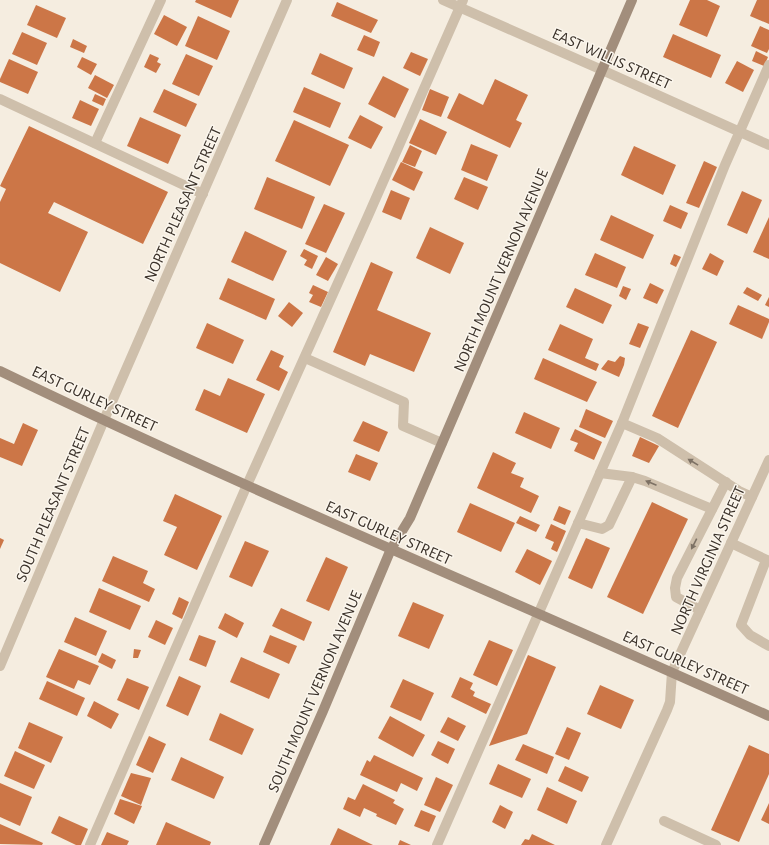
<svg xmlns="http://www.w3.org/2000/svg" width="769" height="845" font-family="'Alegreya Sans',sans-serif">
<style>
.building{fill:#cc7647}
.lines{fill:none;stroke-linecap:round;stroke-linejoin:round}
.lane{stroke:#cebfab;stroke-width:10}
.street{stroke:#cebfab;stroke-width:10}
.secondary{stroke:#a28e7c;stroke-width:10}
.oneway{fill:#7d7164}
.labels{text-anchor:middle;stroke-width:3;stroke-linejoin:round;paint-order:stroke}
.street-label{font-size:16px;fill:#3b322a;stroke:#fbf6ed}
</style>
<rect width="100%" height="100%" fill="#f5ede0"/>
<g class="building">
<path d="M196,0H239L231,18L195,2Z"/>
<path d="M690,0H707L720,6L707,37L679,25Z"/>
<path d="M757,0H769V24L750,16Z"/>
<path d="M337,2L378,20L371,33L331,16Z"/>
<path d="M36,5L66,18L57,38L27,25Z"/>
<path d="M164,15L187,27L177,46L154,34Z"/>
<path d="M198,16L230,31L217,60L185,46Z"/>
<path d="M760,26L769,30V49L767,53L751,46Z"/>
<path d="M22,32L47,43L37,65L12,54Z"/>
<path d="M673,34L721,55L711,78L663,57Z"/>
<path d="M364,35L380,42L374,57L357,50Z"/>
<path d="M73,39L87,46L84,53L70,47Z"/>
<path d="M756,51L768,57L764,66L752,61Z"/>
<path d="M411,52L428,59L420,76L403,68Z"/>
<path d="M320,53L353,68L344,89L311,74Z"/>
<path d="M150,54L159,58L157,62L161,64L156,73L144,67Z"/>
<path d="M186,54L213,66L199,96L172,84Z"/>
<path d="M82,57L97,64L91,75L77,67Z"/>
<path d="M9,59L38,72L28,94L0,82V79Z"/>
<path d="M737,61L754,70L743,92L725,83Z"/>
<path d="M95,75L114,85L107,98L88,88Z"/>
<path d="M383,76L409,89L395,118L368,104Z"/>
<path d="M495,79L528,95L516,120L522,123L510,148L447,118L459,93L483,105Z"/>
<path d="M304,87L341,103L330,128L293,112Z"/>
<path d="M164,89L197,104L186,127L153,112Z"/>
<path d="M430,89L449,97L441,117L422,110Z"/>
<path d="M95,94L106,99L103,106L92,101Z"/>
<path d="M80,100L99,109L91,126L72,118Z"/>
<path d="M360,115L383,127L371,149L348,138Z"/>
<path d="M140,117L181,135L168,164L127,146Z"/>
<path d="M420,119L447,132L436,155L409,143Z"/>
<path d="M294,120L349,145L330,186L275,161Z"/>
<path d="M29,126L168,192L143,244L54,202L48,213L88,232L60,292L0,263V202L6,189L0,186Z"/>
<path d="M471,144L498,155L487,181L461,170Z"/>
<path d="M410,145L422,151L415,167L402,162Z"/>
<path d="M634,146L676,165L663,195L621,175Z"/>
<path d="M704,161L717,167L699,208L686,203Z"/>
<path d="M401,162L423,172L414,191L392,180Z"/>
<path d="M267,177L315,197L302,229L254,209Z"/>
<path d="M464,177L488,187L478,210L454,199Z"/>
<path d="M391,190L410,198L401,220L382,212Z"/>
<path d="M742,191L762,200L747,234L727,225Z"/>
<path d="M324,204L345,213L326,253L305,244Z"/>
<path d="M670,205L688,213L681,229L663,221Z"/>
<path d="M611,215L654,235L643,259L600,240Z"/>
<path d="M769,217V259L753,252Z"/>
<path d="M430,227L464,243L450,274L416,258Z"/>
<path d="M245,231L287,251L273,281L231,262Z"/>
<path d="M304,249L318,256L312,269L304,265L307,260L300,256Z"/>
<path d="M595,253L626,267L617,288L585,275Z"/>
<path d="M710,253L724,261L717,276L702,269Z"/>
<path d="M674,254L681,257L676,267L670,264Z"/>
<path d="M326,257L338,264L328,281L316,275Z"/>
<path d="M371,262L393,272L377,310L431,333L414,372L370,354L365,366L333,352Z"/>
<path d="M228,278L275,299L266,320L219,299Z"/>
<path d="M650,283L664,290L657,304L643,298Z"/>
<path d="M313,285L328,292L321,307L309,302L313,295L309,293Z"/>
<path d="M623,286L631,289L626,300L619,296Z"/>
<path d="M747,287L762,295L758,301L743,293Z"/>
<path d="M575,288L612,305L603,324L566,307Z"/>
<path d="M769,297V307L765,305Z"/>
<path d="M289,302L303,313L292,327L278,316Z"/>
<path d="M738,305L769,319V322L762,339L729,324Z"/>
<path d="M207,323L244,340L233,364L196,348Z"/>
<path d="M638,323L649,327L640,348L629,344Z"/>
<path d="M560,324L593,339L585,358L599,364L596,371L548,350Z"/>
<path d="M691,330L717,342L678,428L652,416Z"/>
<path d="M271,350L284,356L279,367L288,372L279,391L256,380Z"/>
<path d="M620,356L625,358L624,365L619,377L601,369L608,360L615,362Z"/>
<path d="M543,358L597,382L587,402L534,379Z"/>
<path d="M228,378L265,394L247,433L195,410L204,389L220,396Z"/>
<path d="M586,409L613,421L605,438L579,427Z"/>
<path d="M524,412L560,428L551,449L515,433Z"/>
<path d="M363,421L388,432L379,452L353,441Z"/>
<path d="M23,423L38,430L22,466L0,457V438L14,444Z"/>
<path d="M575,429L602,442L594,460L574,451L578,443L570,440Z"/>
<path d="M640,437L659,446L649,463L632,456Z"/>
<path d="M493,452L516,463L511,473L524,478L520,487L539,496L531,513L477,488Z"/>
<path d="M356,454L378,463L370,481L348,472Z"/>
<path d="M175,494L222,516L197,570L164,555L177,527L163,521Z"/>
<path d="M652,502L688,519L643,614L607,597Z"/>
<path d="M470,503L515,523L501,552L457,532Z"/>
<path d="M559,506L571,511L565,525L553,520Z"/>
<path d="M520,516L540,525L536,532L516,523Z"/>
<path d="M551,524L566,531L557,552L551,549L554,542L545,538Z"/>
<path d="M0,538L4,540L0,549Z"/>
<path d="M586,538L610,548L592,589L568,578Z"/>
<path d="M245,541L269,551L252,587L229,577Z"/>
<path d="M527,549L552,561L540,585L515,572Z"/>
<path d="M113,556L148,571L143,583L155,589L149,602L102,581Z"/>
<path d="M326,557L348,567L329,611L306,601Z"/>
<path d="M99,588L141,606L130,630L89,612Z"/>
<path d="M179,597L189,602L182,619L172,614Z"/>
<path d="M413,602L444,615L429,649L398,636Z"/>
<path d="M281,608L312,622L304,641L272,626Z"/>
<path d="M225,613L244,623L237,638L218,628Z"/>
<path d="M75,617L107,631L96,656L64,642Z"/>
<path d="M156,620L173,628L165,645L148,637Z"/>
<path d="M199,635L216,641L206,667L189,660Z"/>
<path d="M270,635L297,646L289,664L263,652Z"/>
<path d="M489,640L513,650L497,686L473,675Z"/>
<path d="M59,649L99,666L90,685L78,680L74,689L46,677Z"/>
<path d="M134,649L141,650L138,658H133Z"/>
<path d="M102,653L116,660L112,669L98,662Z"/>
<path d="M528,655L556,667L527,734L489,746Z"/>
<path d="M241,657L280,674L269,699L230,682Z"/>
<path d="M179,676L201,686L188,716L166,706Z"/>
<path d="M460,677L473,683L470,689L475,692L473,696L491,704L486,714L451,697Z"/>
<path d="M127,678L149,687L139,710L117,700Z"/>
<path d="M403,679L434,693L421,721L390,707Z"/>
<path d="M47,681L85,698L77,716L39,699Z"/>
<path d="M600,685L634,700L621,729L587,714Z"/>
<path d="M94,701L119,714L111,729L87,716Z"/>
<path d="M220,713L254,729L242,755L209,740Z"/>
<path d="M390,716L425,735L413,757L378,738Z"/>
<path d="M448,717L466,726L458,741L440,732Z"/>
<path d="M29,722L63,737L51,763L18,748Z"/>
<path d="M567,727L581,733L569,760L555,754Z"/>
<path d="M149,736L166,744L153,773L136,765Z"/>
<path d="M438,741L455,749L448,764L431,755Z"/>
<path d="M523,744L554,757L547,774L515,760Z"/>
<path d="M749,745L769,754V774L739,842L711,830Z"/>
<path d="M15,751L45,765L34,789L4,776Z"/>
<path d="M374,755L423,778L417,791L401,783L397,792L360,775L367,760L370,762Z"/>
<path d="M181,757L224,777L214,799L171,780Z"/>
<path d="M498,764L531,779L522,798L489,784Z"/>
<path d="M565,766L589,777L582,792L558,781Z"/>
<path d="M131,773L151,778L141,805L121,796Z"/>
<path d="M436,777L453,785L440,812L424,805Z"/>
<path d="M0,783L32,797L20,826L0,817Z"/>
<path d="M363,784L395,800L393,803L404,809L396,825L376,816L377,814L364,808L360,817L343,809L348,797L355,800Z"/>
<path d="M547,787L577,801L567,824L537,810Z"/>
<path d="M120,799L142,806L134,824L114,814Z"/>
<path d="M769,803V824L761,820Z"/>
<path d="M500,805L513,812L505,829L492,822Z"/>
<path d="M421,810L436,816L429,832L414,826Z"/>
<path d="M59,816L88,829L81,845H76L51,833Z"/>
<path d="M166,822L211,842L210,845H156Z"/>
<path d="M0,824L43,843L42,845L0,844Z"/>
<path d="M338,828L373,845H330Z"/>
<path d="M107,832L129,841L127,845H101Z"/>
<path d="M532,834L555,845H521L525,839L529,840Z"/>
<path d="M400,840L411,845H398Z"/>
</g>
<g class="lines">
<g class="lane">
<path d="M0,99L203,194"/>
<path d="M95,143L161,0"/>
<path d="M305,358L404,402L403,426L442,443"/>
<path d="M622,423L657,438L739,491L752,497"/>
<path d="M632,477L645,481L712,509"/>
<path d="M578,523L602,529L609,525L632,477L600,473"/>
<path d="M731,543L769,561"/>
<path d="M766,560L741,625L750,635L769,646"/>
<path d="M700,610L676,597L675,588L677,578L726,482"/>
<path d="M664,821L716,845"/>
<path d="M90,845L247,485L368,216L463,0"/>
<path d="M437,845L622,423L725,165L769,65"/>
</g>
<g class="street">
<path d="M443,0L602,70L769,145"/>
<path d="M0,666L104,420L287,0"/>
<path d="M606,845L667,710L670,702L672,672L769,460"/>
</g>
<g class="secondary">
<path d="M0,371C253,493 513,600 769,716"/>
<path d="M264,845L323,711L391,549L410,518L632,0"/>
</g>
</g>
<defs><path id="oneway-solid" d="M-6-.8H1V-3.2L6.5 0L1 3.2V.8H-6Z"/></defs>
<g class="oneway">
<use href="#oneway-solid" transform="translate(693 462) rotate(-149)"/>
<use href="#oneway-solid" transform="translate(651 483) rotate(-157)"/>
<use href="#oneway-solid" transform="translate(694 544) rotate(117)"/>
</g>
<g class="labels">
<g class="street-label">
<text transform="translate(612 58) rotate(24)" y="6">EAST WILLIS STREET</text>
<text transform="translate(182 204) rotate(-66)" y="6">NORTH PLEASANT STREET</text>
<text transform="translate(500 270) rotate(-67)" y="6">NORTH MOUNT VERNON AVENUE</text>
<text transform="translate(95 398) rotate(25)" y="6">EAST GURLEY STREET</text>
<text transform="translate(52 504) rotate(-67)" y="6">SOUTH PLEASANT STREET</text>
<text transform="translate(389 532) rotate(24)" y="6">EAST GURLEY STREET</text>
<text transform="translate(707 560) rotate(-66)" y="6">NORTH VIRGINIA STREET</text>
<text transform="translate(686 662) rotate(24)" y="6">EAST GURLEY STREET</text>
<text transform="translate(314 691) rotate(-67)" y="6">SOUTH MOUNT VERNON AVENUE</text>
</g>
</g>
</svg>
